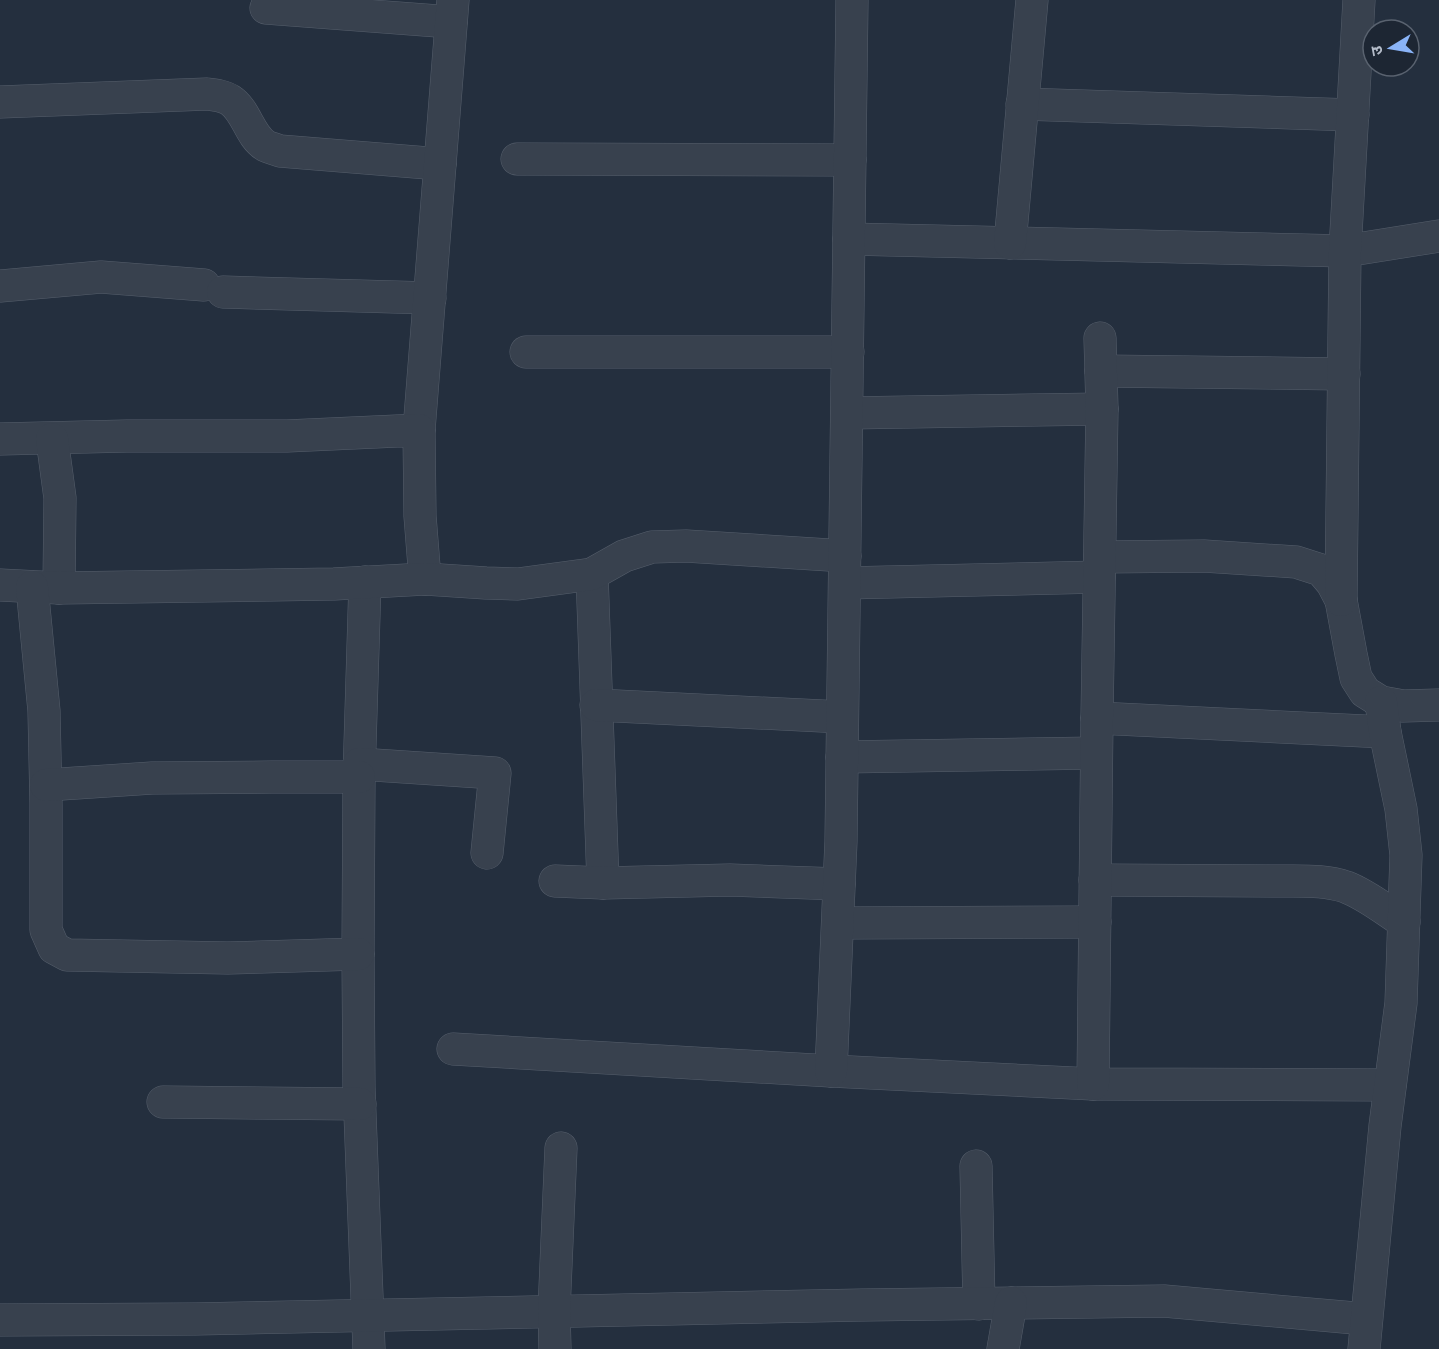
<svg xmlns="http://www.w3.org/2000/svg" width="1439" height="1349" font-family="Cabin,'Noto Sans Devanagari',sans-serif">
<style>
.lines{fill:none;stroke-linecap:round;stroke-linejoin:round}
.street-casing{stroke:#565f6c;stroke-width:33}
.street{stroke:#38414e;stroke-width:32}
</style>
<rect width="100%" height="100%" fill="#242f3e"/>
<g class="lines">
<g class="street-casing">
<g id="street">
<path d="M266,8L451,22"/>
<path d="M0,102L207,94C215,95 224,96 230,100C247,111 249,136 266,146C270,148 275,149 280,151L440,164"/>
<path d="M1022,104L1353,115"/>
<path d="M517,159L850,160"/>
<path d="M849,239L1345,251L1439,236"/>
<path d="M1010,243L1032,0"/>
<path d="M0,286L101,277L204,285"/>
<path d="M223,292L430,298"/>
<path d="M526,352H848"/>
<path d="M1101,371L1344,374"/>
<path d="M847,413L1102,409"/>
<path d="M419,430L453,0"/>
<path d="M0,439L127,436H287L419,430L420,516L425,579"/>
<path d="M52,439L60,498L59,588"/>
<path d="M1100,557L1204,556L1296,562L1321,570L1332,583L1341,600L1351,654L1356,678L1365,692L1381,702L1403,706L1439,705"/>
<path d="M592,574L603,883"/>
<path d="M365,582L359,777L358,954L359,1088L369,1349"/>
<path d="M845,583L1099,577"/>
<path d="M0,585L59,588L334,584L425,579L486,583L518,584L592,574L624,556L652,547L686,546L845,556"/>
<path d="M32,587L44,711L46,804V930L54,948L67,955L228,958L358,954"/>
<path d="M1341,600L1345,251L1359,0"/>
<path d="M596,705L842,717"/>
<path d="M1097,718L1385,732"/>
<path d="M842,757L1096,753"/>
<path d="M359,764L495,773L487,853"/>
<path d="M46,785L152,778L272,777H359"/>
<path d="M1095,880L1293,881C1310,881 1329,881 1346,887C1367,895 1385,910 1404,922"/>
<path d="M555,881L603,883L730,880L839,884"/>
<path d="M838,923L1095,922"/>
<path d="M453,1049L831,1071L1093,1084L1390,1085"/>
<path d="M831,1071L841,841L852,0"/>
<path d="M1093,1084L1097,718L1102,409L1100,338"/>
<path d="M163,1102L360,1104"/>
<path d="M976,1166L979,1304"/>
<path d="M0,1320L195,1319L863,1305L1164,1301L1366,1319"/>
<path d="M555,1349L554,1311L561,1148"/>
<path d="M1003,1349L1011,1303"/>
<path d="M1364,1349L1385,1126L1401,1003L1406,855L1401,809L1385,732L1381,702"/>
</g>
</g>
<use href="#street" class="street"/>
</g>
<g transform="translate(1391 48) rotate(259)"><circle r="28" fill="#1d2633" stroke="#59626f" stroke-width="1.5"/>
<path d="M0-4.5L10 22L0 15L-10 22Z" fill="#8ab4f8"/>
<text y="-9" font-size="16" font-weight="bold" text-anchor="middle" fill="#b4bcc9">उ</text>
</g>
</svg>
